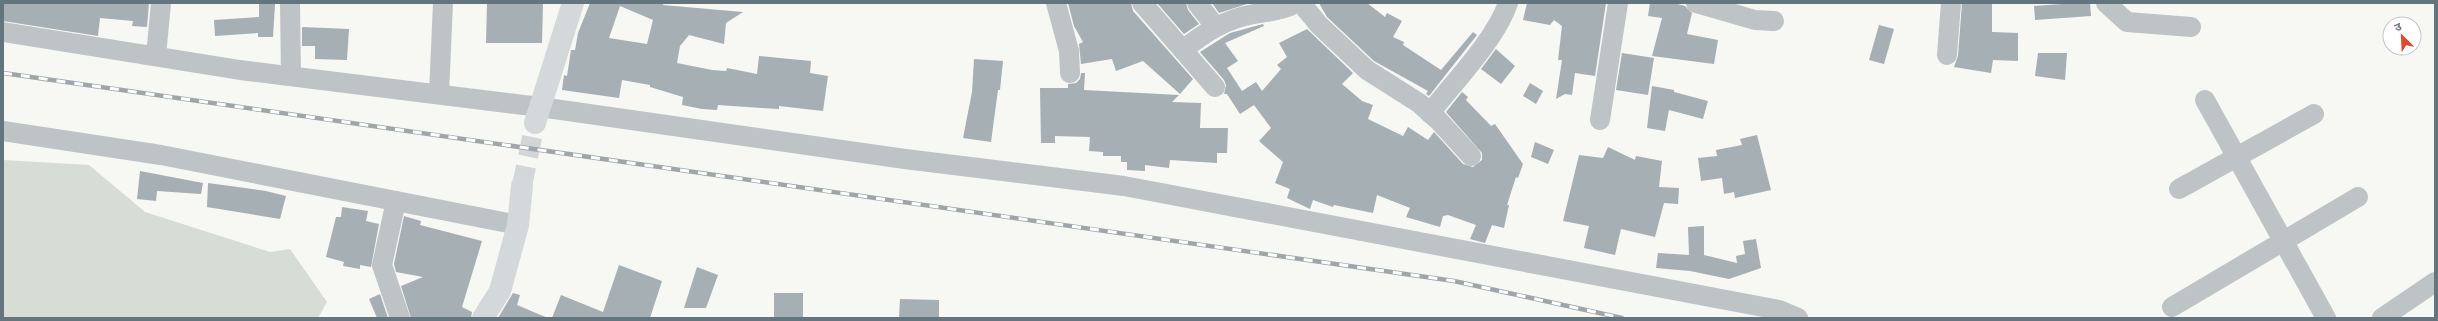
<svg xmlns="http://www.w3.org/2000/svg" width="2438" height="321" font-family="Rubik,'Noto Sans Devanagari',sans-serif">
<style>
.green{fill:#d7dcd4}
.building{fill:#a6afb4;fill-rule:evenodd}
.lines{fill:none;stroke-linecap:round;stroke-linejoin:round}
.street-tunnel{stroke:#d2d6d6;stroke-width:20;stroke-dasharray:20 10;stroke-linecap:butt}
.street{stroke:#bec3c6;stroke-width:20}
.secondary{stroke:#d4d8db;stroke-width:22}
.rail-casing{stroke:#9ea6ab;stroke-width:4.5}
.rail{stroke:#fff;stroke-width:3;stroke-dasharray:9;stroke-linecap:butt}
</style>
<rect width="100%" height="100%" fill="#f7f7f4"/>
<path class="green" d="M3,160L89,165L145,212L270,252L290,249L327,302L318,318H3Z"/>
<g class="building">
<path d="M3,3H149L147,27L132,26L133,21L100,18L98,36L3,21Z"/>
<path d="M259,3L275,4L273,37H258V33L215,36L214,20L259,17Z"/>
<path d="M487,3H543L542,43H486Z"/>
<path d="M590,3H664L663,5L743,12L726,23L724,44L689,35L680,46L677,63L712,70L726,71L727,68L757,74L759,56L811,61L810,73L828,76L823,111L779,106V109L762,108L718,105L717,110L702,109L682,105L683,97L650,87V85L622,80L619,98L562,90L564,75L567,76L571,50H575L578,33ZM620,6L653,20L647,44L609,38Z"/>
<path d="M1068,3H1131L1133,11L1193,79L1180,94L1143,61L1116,71L1112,59L1081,64L1079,44L1083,42L1074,26Z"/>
<path d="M1157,3H1186L1188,10L1199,24L1184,34Z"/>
<path d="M1212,3H1250L1219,13Z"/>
<path d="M1319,3H1367L1385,17L1387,13L1402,21L1393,37L1404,42L1403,45L1441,70L1473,32L1477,35L1429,96L1426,94L1428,91L1374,61L1327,17Z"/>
<path d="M1527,3H1606L1595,76L1575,73L1572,95L1565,94L1556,99L1562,60H1558L1562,26L1554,20L1550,25L1523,20Z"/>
<path d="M1650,3H1674L1685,6L1692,13L1687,34L1718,40L1714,64L1652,56L1662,18L1648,16Z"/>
<path d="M1962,3H1992V32L2018,33V61L1993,60L1991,73L1954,67L1958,56Z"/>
<path d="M2076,3H2090L2091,16L2035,20L2034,6Z"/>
<path d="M1263,24L1264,26L1225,43L1238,61L1227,68L1242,91L1256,82L1262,91L1281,69L1277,65L1287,57L1279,43L1307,29L1353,73L1342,84L1362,101L1373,105L1368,119L1403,136L1408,127L1428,140L1434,132L1463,164L1473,167L1482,160V153L1446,112L1462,92L1468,97L1466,100L1491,126L1495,124L1523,164L1518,178L1516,177L1507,205H1509L1504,228L1492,225L1485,243L1470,239L1476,225L1448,215L1443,216L1440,227L1406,217L1410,208L1377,195L1373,213L1334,205L1333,207L1313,200L1310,209L1287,198L1290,189L1275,183L1283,162L1259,141L1271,128L1254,105L1240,114L1227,94H1224L1226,85L1224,80L1200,52L1230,33Z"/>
<path d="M1879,25L1894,29L1884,64L1869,60Z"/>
<path d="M302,27L349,29L347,60L315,59V46H302Z"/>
<path d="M1496,49L1515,66L1501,84L1481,69Z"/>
<path d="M1622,53L1654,58L1648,95L1616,90Z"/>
<path d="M2038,53H2067L2065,80L2035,76Z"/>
<path d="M974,59L1003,61L1000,90H998L991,142L963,138L972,92Z"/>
<path d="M1081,73H1085L1084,90L1179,95L1172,102L1201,103L1200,128H1228L1227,153H1217V163L1170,160L1169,168L1145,165V171L1127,170V162H1121V156H1103V152L1089,151L1090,137L1055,136V143H1041L1040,88H1068V84L1076,83L1080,79Z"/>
<path d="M1530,83L1543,91L1536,104L1523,96Z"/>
<path d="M1652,86L1674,90V92L1708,101L1703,119L1669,110L1665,131L1647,128Z"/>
<path d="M1757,135L1771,190L1735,198L1734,192L1724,194L1722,178L1701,181L1698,158L1717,156L1716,150L1742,145L1740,139Z"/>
<path d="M1535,142L1554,150L1548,164L1531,157Z"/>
<path d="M1608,147L1635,160L1636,156L1662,161L1659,187L1679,188L1678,204L1664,203L1655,237L1621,229L1615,255L1584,248L1589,226L1563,221L1579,155L1603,158Z"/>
<path d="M140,171L203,183L201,194L157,191L156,201L137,199Z"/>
<path d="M208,183L266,191L286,196L280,219L207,207Z"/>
<path d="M342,207L368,211L366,221L379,224L371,267L360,265V269L343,266L344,262L326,257L336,217H341Z"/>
<path d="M404,216L421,221L420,225L482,241L462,307L472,312L471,318H411L401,286L423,277L396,272L394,264Z"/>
<path d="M1704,226V255L1737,263L1736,256L1745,254L1743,241L1756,239L1761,268L1729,279L1690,271L1656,268L1658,253L1689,255L1688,227Z"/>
<path d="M619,265L662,281L650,318H552L561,295L603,312Z"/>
<path d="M697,267L718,275L706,308H684Z"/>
<path d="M513,293L520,295L517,305L548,318H498Z"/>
<rect x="774" y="293" width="29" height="25"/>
<path d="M380,294L388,318H377L369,299Z"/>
<path d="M900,299L939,300V318H899Z"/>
</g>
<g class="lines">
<path class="street-tunnel" d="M522,186L535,123"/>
<g class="street">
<path d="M290,3L291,76"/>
<path d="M1056,3L1069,51L1070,73"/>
<path d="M1142,3L1215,87"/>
<path d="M1197,3L1215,26"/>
<path d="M1301,3L1319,25L1367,70L1419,103L1439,121L1471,156"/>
<path d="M1696,3L1755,20L1774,21"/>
<path d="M2106,3L2127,22L2191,27"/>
<path d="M3,32L240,70L540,107L905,159L1124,186L1779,310L1798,318"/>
<path d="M1183,50C1205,32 1226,19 1254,14C1269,11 1282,11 1296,3"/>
<path d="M1947,55L1951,3"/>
<path d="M156,56L161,3"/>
<path d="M439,94L443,3"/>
<path d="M2205,100L2326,318"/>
<path d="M1430,113C1454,82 1496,39 1508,3"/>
<path d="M1600,120L1618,3"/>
<path d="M3,131L161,155L518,225"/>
<path d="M2179,189L2314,114"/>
<path d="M396,201L382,265L400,318"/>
<path d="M2172,307L2358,197"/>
<path d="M2382,318L2435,282"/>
</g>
<g class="secondary">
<path d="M535,123L573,3"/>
<path d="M483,318L500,291L518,225L522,186"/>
</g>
<g class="rail-casing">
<path id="rail" d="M3,73L1454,281L1622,318"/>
</g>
<use href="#rail" class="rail"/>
</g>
<rect width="2438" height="321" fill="none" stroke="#64757e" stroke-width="8"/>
<g transform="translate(2402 36) rotate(336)"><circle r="19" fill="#ffffff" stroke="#c1c8cb"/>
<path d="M0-3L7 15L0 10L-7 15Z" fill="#db4b30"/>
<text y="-6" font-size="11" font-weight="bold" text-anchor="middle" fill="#64757e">उ</text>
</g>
</svg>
